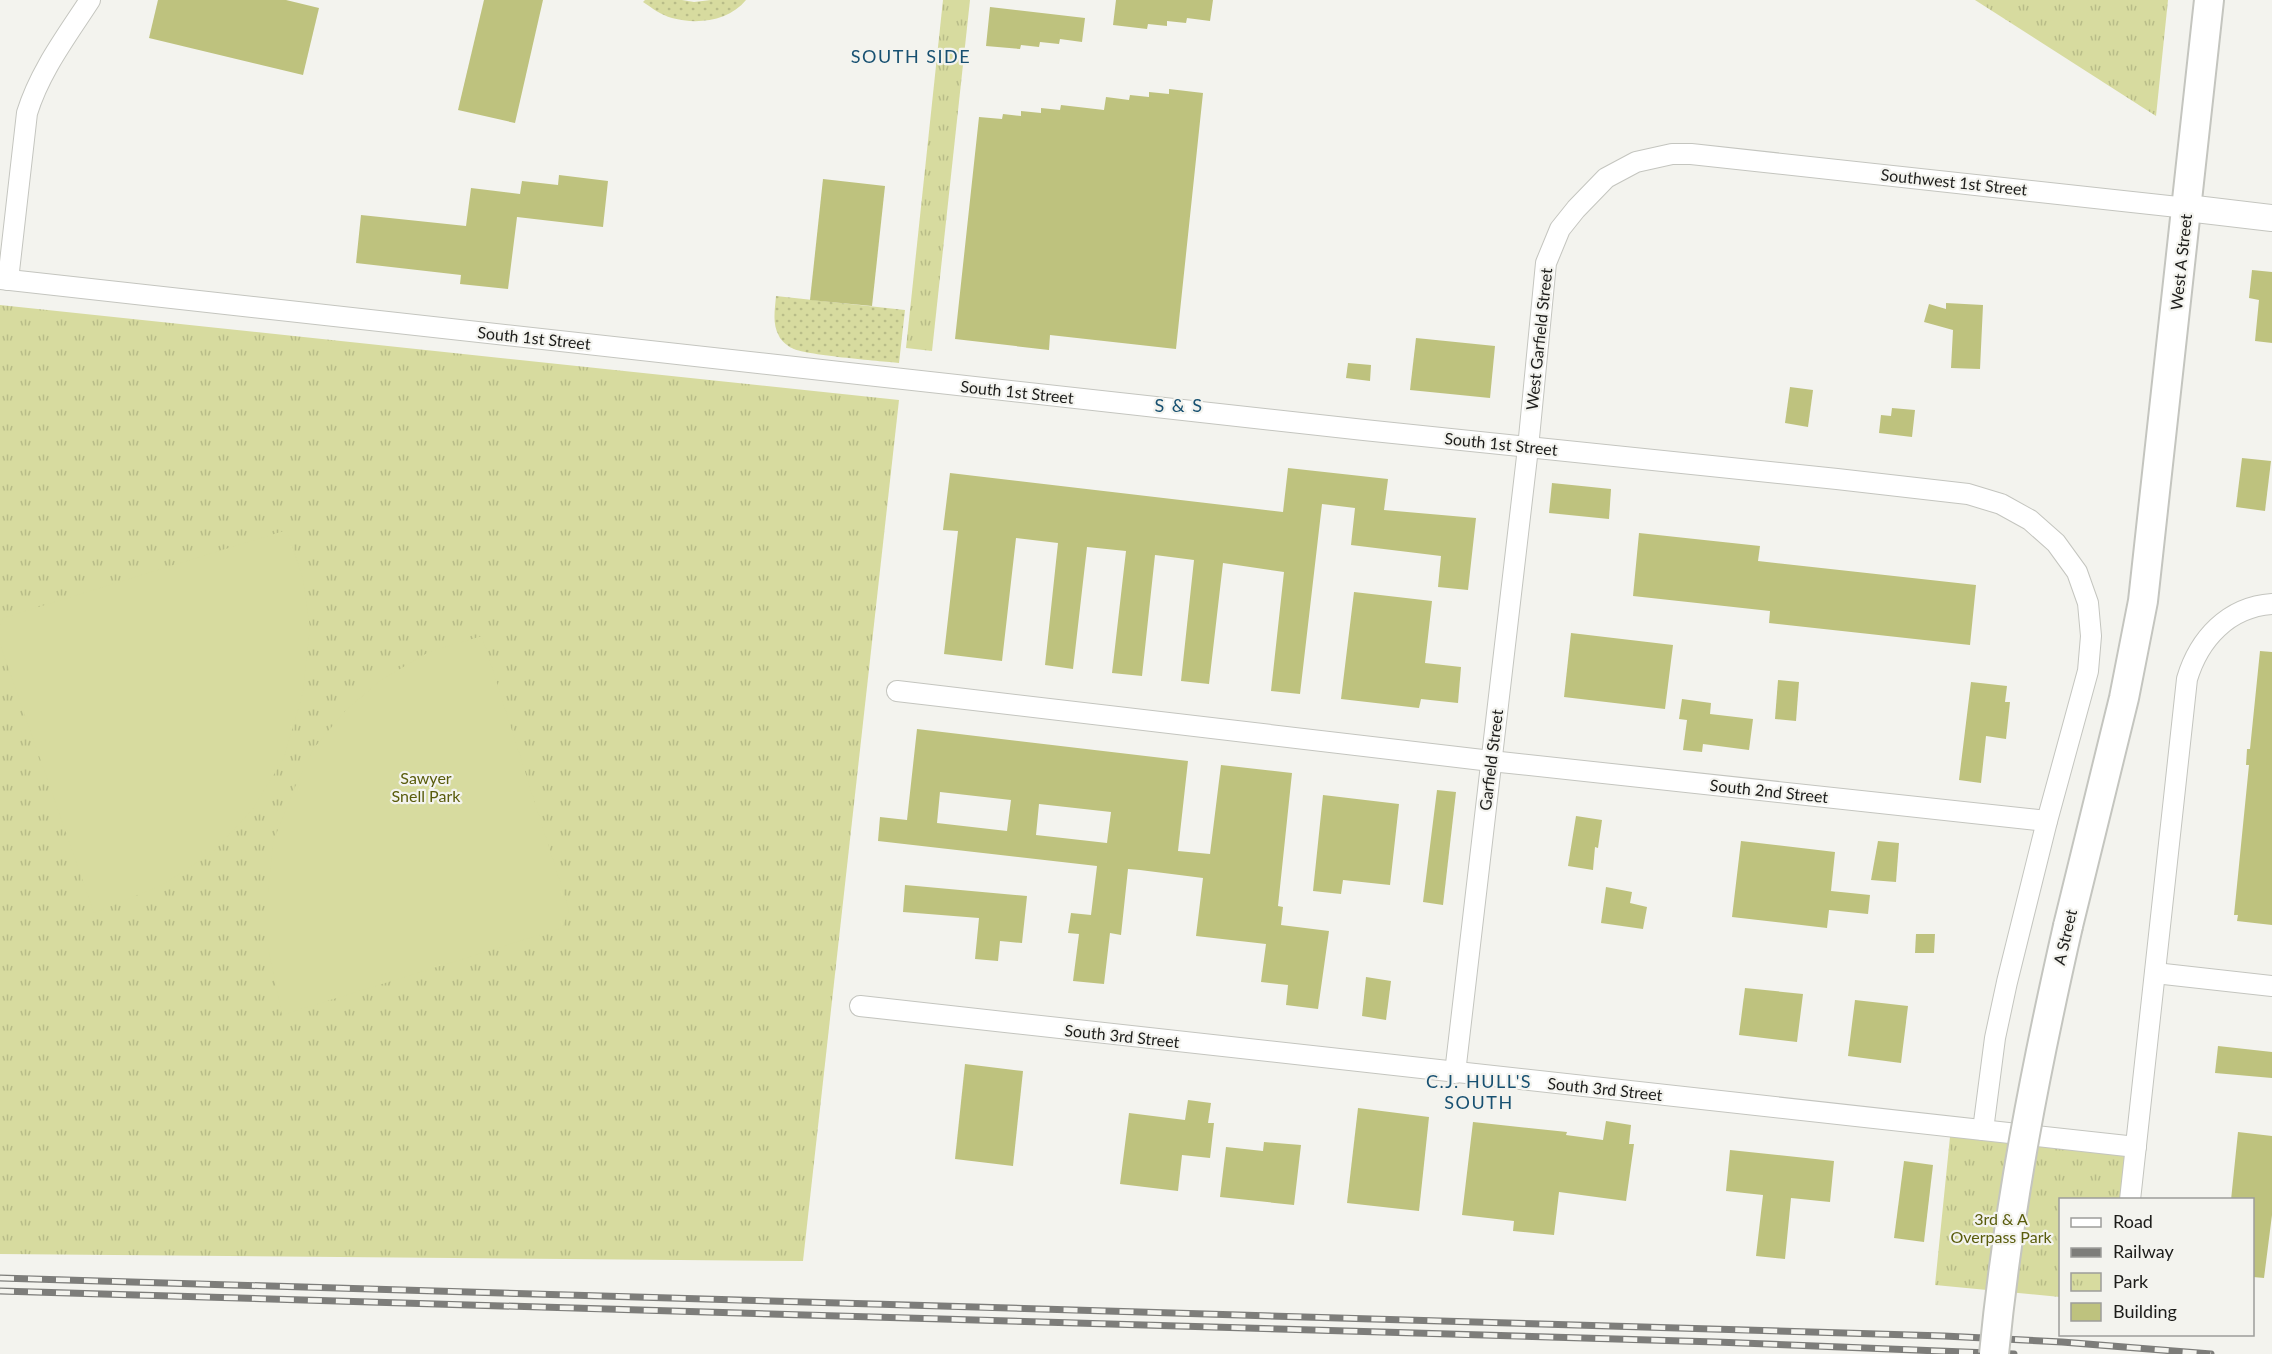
<svg xmlns="http://www.w3.org/2000/svg" width="2272" height="1354" font-family="Lato,sans-serif">
<style>
.grass{fill:url(#grass-dots)}
.park{fill:url(#park-tufts)}
.garden{fill:#d7db9f}
.building{fill:#bec27e;fill-rule:evenodd}
.lines{fill:none;stroke-linecap:round;stroke-linejoin:round}
.minor-casing{stroke:#c4c5bf;stroke-width:22}
.tertiary-casing{stroke:#c4c5bf;stroke-width:28}
.secondary-casing{stroke:#c4c5bf;stroke-width:32}
.minor{stroke:#fff;stroke-width:20}
.tertiary{stroke:#fff;stroke-width:26}
.secondary{stroke:#fff;stroke-width:28}
.rail-casing{stroke:#7d7d7a;stroke-width:7}
.rail{stroke:#f3f3ee;stroke-width:4.5;stroke-dasharray:14;stroke-linecap:butt}
.secondary-bridge-casing{stroke:#c4c5bf;stroke-width:32;stroke-linecap:butt}
.secondary-bridge{stroke:#fff;stroke-width:28}
.labels{text-anchor:middle;stroke-width:4.5;stroke-linejoin:round;paint-order:stroke}
.street-label{font-size:16px;fill:#1d1d1b;stroke:#f3f3ee}
.park-label{font-size:16px;fill:#595c0c;stroke:#f3f3ee}
.neighbourhood-label{font-size:18px;letter-spacing:1.5px;fill:#175071;stroke:#f3f3ee}
</style>
<defs>
<pattern id="grass-dots" width="8" height="8" patternUnits="userSpaceOnUse" patternTransform="scale(1.5)"><rect width="8" height="8" fill="#d7db9f"/><path d="M2 2h.1M6 6h.1" fill="none" stroke="#b8bc88" stroke-width="1.8" stroke-linecap="round"/></pattern>
<pattern id="park-tufts" width="24" height="20" patternUnits="userSpaceOnUse" patternTransform="scale(1.5)"><rect width="24" height="20" fill="#d7db9f"/><path d="M3 7l-1-3M5 7V3M7 7l1-3M15 17l-1-3M17 17v-4M19 17l1-3" fill="none" stroke="#b8bc88"/></pattern>
</defs>
<rect width="100%" height="100%" fill="#f3f3ee"/>
<g class="grass">
<path d="M645,0H682L694,2L711,0H746C729,21 697,25 672,18C661,15 652,8 643,2Z"/>
<path d="M776,296L905,310L899,363C881,361 802,355 792,348C789,347 781,341 779,336C772,324 775,309 776,296Z"/>
</g>
<g class="park">
<path d="M943,0H970L932,351L906,348Z"/>
<path d="M1975,0H2168L2156,116Z"/>
<path d="M0,305L899,400L803,1261L0,1254Z"/>
<path d="M1951,1127L2136,1147L2130,1199L2060,1200V1297L1935,1285Z"/>
</g>
<g class="garden">
<path d="M287,530L303,579L310,628L303,692L284,758L252,810L212,853L162,885L94,913L0,644V625L3,618Z"/>
<path d="M482,636L569,910L562,928L282,1015L268,948V892L273,842L295,787L314,748L345,711L381,680L429,652Z"/>
</g>
<g class="building">
<path d="M158,0H286L319,8L303,75L149,38Z"/>
<path d="M484,0H543L515,123L458,110Z"/>
<path d="M1116,0H1213L1210,21L1187,18L1186,23L1167,21V26L1148,24L1147,29L1113,25Z"/>
<path d="M990,7L1085,18L1082,42L1060,39L1059,44L1040,42L1039,47L1021,45L1020,49L986,46Z"/>
<path d="M1169,89L1203,93L1176,349L1050,335L1049,350L955,339L979,117L1002,119L1003,114L1021,116V111L1041,113V108L1060,110L1061,105L1104,110L1106,97L1129,100L1130,95L1149,97V92L1169,94Z"/>
<path d="M559,175L608,181L603,227L517,217L508,289L460,284L461,275L356,263L361,215L466,226L471,188L520,194L522,181L558,185Z"/>
<path d="M823,179L885,186L872,306L810,300Z"/>
<path d="M2252,270L2272,272V343L2255,341L2259,300L2249,298Z"/>
<path d="M1946,303L1983,305L1980,369L1951,368L1953,330L1924,322L1929,304L1946,309Z"/>
<path d="M1416,338L1495,346L1490,398L1410,390Z"/>
<path d="M1348,363L1371,365L1370,381L1346,378Z"/>
<path d="M1790,387L1813,390L1808,427L1785,423Z"/>
<path d="M1892,408L1915,410L1912,437L1879,433L1881,415L1891,416Z"/>
<path d="M2242,458L2271,461L2265,511L2236,507Z"/>
<path d="M1288,468L1388,479L1384,510L1476,518L1468,590L1438,587L1441,556L1351,545L1355,508L1322,504L1300,694L1271,691L1284,572L1223,563L1209,684L1181,681L1194,560L1155,555L1142,676L1112,673L1126,551L1087,547L1073,669L1045,665L1058,543L1016,538L1002,661L944,654L958,531L943,530L950,473L1283,512Z"/>
<path d="M1552,483L1611,489L1609,519L1549,513Z"/>
<path d="M1639,533L1760,546L1758,561L1976,585L1970,645L1769,623L1770,611L1633,596Z"/>
<path d="M1354,592L1432,601L1425,663L1461,667L1458,703L1421,699L1419,708L1341,699Z"/>
<path d="M1571,633L1673,645L1665,709L1564,697Z"/>
<path d="M2260,651L2272,652V925L2237,921L2238,915H2234L2249,765H2246L2247,749H2250Z"/>
<path d="M1778,680L1799,682L1796,721L1775,719Z"/>
<path d="M1971,682L2007,686L2005,702H2010L2006,739L1986,736L1981,783L1959,780Z"/>
<path d="M1682,699L1711,703L1710,714L1753,719L1749,750L1703,744L1702,752L1683,750L1687,720L1679,719Z"/>
<path d="M917,729L1188,761L1178,851L1210,854L1221,765L1292,773L1278,906L1283,907L1281,925L1329,931L1318,1009L1286,1005L1288,985L1261,982L1266,944L1196,936L1203,878L1140,870L1128,869L1121,935L1110,933L1104,984L1073,981L1079,934L1068,933L1071,913L1091,915L1097,866L878,841L880,817L907,820ZM940,792L1011,800L1007,831L937,823ZM1039,804L1111,812L1107,843L1036,835Z"/>
<path d="M1437,790L1456,792L1443,905L1423,902Z"/>
<path d="M1323,795L1399,804L1390,885L1343,880L1341,894L1313,891Z"/>
<path d="M1576,816L1602,820L1598,848L1595,847L1593,870L1568,866Z"/>
<path d="M1741,841L1835,852L1831,891L1870,895L1868,914L1829,910L1827,928L1732,917Z"/>
<path d="M1878,841L1899,843L1896,882L1871,880Z"/>
<path d="M905,885L1027,896L1022,943L1000,941L998,961L975,959L979,918L903,912Z"/>
<path d="M1606,887L1632,892L1630,903L1647,907L1643,929L1601,923Z"/>
<path d="M1916,934H1935L1934,953H1915Z"/>
<path d="M1366,977L1391,981L1386,1020L1362,1016Z"/>
<path d="M1745,988L1803,994L1797,1042L1739,1035Z"/>
<path d="M1855,1000L1908,1006L1901,1063L1848,1056Z"/>
<path d="M2218,1046L2272,1052V1078L2215,1073Z"/>
<path d="M965,1064L1023,1071L1013,1166L955,1159Z"/>
<path d="M1188,1100L1211,1103L1208,1123H1214L1210,1158L1182,1155L1178,1191L1120,1184L1129,1113L1185,1120Z"/>
<path d="M1358,1108L1429,1117L1419,1211L1347,1203Z"/>
<path d="M1606,1121L1631,1125L1629,1144H1634L1626,1201L1559,1192L1554,1235L1513,1231L1514,1221L1462,1215L1473,1122L1567,1132L1566,1135L1603,1140Z"/>
<path d="M2238,1132L2272,1136V1215L2264,1278L2253,1277V1200H2231Z"/>
<path d="M1264,1142L1301,1145L1294,1205L1220,1197L1226,1147L1263,1151Z"/>
<path d="M1730,1150L1834,1161L1830,1202L1791,1198L1785,1259L1756,1256L1763,1195L1726,1191Z"/>
<path d="M1904,1161L1933,1165L1924,1242L1894,1238Z"/>
</g>
<g class="lines">
<g class="minor-casing">
<g id="minor">
<path d="M0,279L1364,430L1837,479L1968,494L2001,504L2030,520L2056,543L2077,572L2088,603L2091,636L2088,671L2047,821L2007,982L1995,1038L1983,1130"/>
<path d="M8,280L27,113C40,71 66,37 90,0"/>
<path d="M897,691L1491,761L2047,821"/>
<path d="M2155,973L2272,986"/>
<path d="M860,1006L2136,1147"/>
<path d="M1455,1073L1528,448L1546,263L1560,229L1576,209L1606,178L1636,162L1672,154H1691L2187,208"/>
<path d="M2130,1200L2187,679C2199,639 2228,607 2272,604"/>
</g>
</g>
<g class="tertiary-casing">
<path id="tertiary" d="M2187,208L2272,218"/>
</g>
<g class="secondary-casing">
<path id="secondary" d="M2068,926L2124,698L2143,601L2209,0"/>
</g>
<use href="#minor" class="minor"/>
<use href="#tertiary" class="tertiary"/>
<use href="#secondary" class="secondary"/>
<g class="rail-casing">
<g id="rail">
<path d="M0,1278L1944,1336L2062,1342L2211,1354"/>
<path d="M0,1291L1716,1342L2014,1354"/>
</g>
</g>
<use href="#rail" class="rail"/>
<g class="secondary-bridge-casing">
<path id="secondary-bridge" d="M1994,1354C2008,1209 2036,1067 2068,926"/>
</g>
<use href="#secondary-bridge" class="secondary-bridge"/>
</g>
<g class="labels">
<g class="street-label">
<text transform="translate(1954 182) rotate(6)" y="6">Southwest 1st Street</text>
<text transform="translate(2181 262) rotate(-84)" y="6">West A Street</text>
<text transform="translate(534 338) rotate(6)" y="6">South 1st Street</text>
<text transform="translate(1539 339) rotate(-84)" y="6">West Garfield Street</text>
<text transform="translate(1017 392) rotate(6)" y="6">South 1st Street</text>
<text transform="translate(1501 444) rotate(6)" y="6">South 1st Street</text>
<text transform="translate(1491 760) rotate(-83)" y="6">Garfield Street</text>
<text transform="translate(1769 791) rotate(6)" y="6">South 2nd Street</text>
<text transform="translate(2065 937) rotate(-77)" y="6">A Street</text>
<text transform="translate(1122 1036) rotate(6)" y="6">South 3rd Street</text>
<text transform="translate(1605 1089) rotate(6)" y="6">South 3rd Street</text>
</g>
<g class="park-label">
<text x="426" y="784">Sawyer<tspan x="426" dy="18">Snell Park</tspan></text>
<text x="2001" y="1225">3rd &amp; A<tspan x="2001" dy="18">Overpass Park</tspan></text>
</g>
<g class="neighbourhood-label">
<text x="911" y="63">SOUTH SIDE</text>
<text x="1179" y="412">S &amp; S</text>
<text x="1479" y="1088">C.J. HULL'S<tspan x="1479" dy="21">SOUTH</tspan></text>
</g>
</g>
<rect x="2059" y="1198" width="195" height="138" fill="#f3f3ee" stroke="#9d9d9a" stroke-width="1.5"/>
<rect x="2071" y="1218" width="30" height="9" fill="#ffffff" stroke="#9d9d9a" stroke-width="1.5"/>
<text x="2113" y="1228" font-size="18" fill="#1d1d1b">Road</text>
<rect x="2071" y="1248" width="30" height="9" fill="#7d7d7a" stroke="#9d9d9a" stroke-width="1.5"/>
<text x="2113" y="1258" font-size="18" fill="#1d1d1b">Railway</text>
<rect x="2071" y="1273" width="30" height="18" fill="url(#park-tufts)" stroke="#9d9d9a" stroke-width="1.5"/>
<text x="2113" y="1288" font-size="18" fill="#1d1d1b">Park</text>
<rect x="2071" y="1303" width="30" height="18" fill="#bec27e" stroke="#9d9d9a" stroke-width="1.5"/>
<text x="2113" y="1318" font-size="18" fill="#1d1d1b">Building</text>
</svg>
